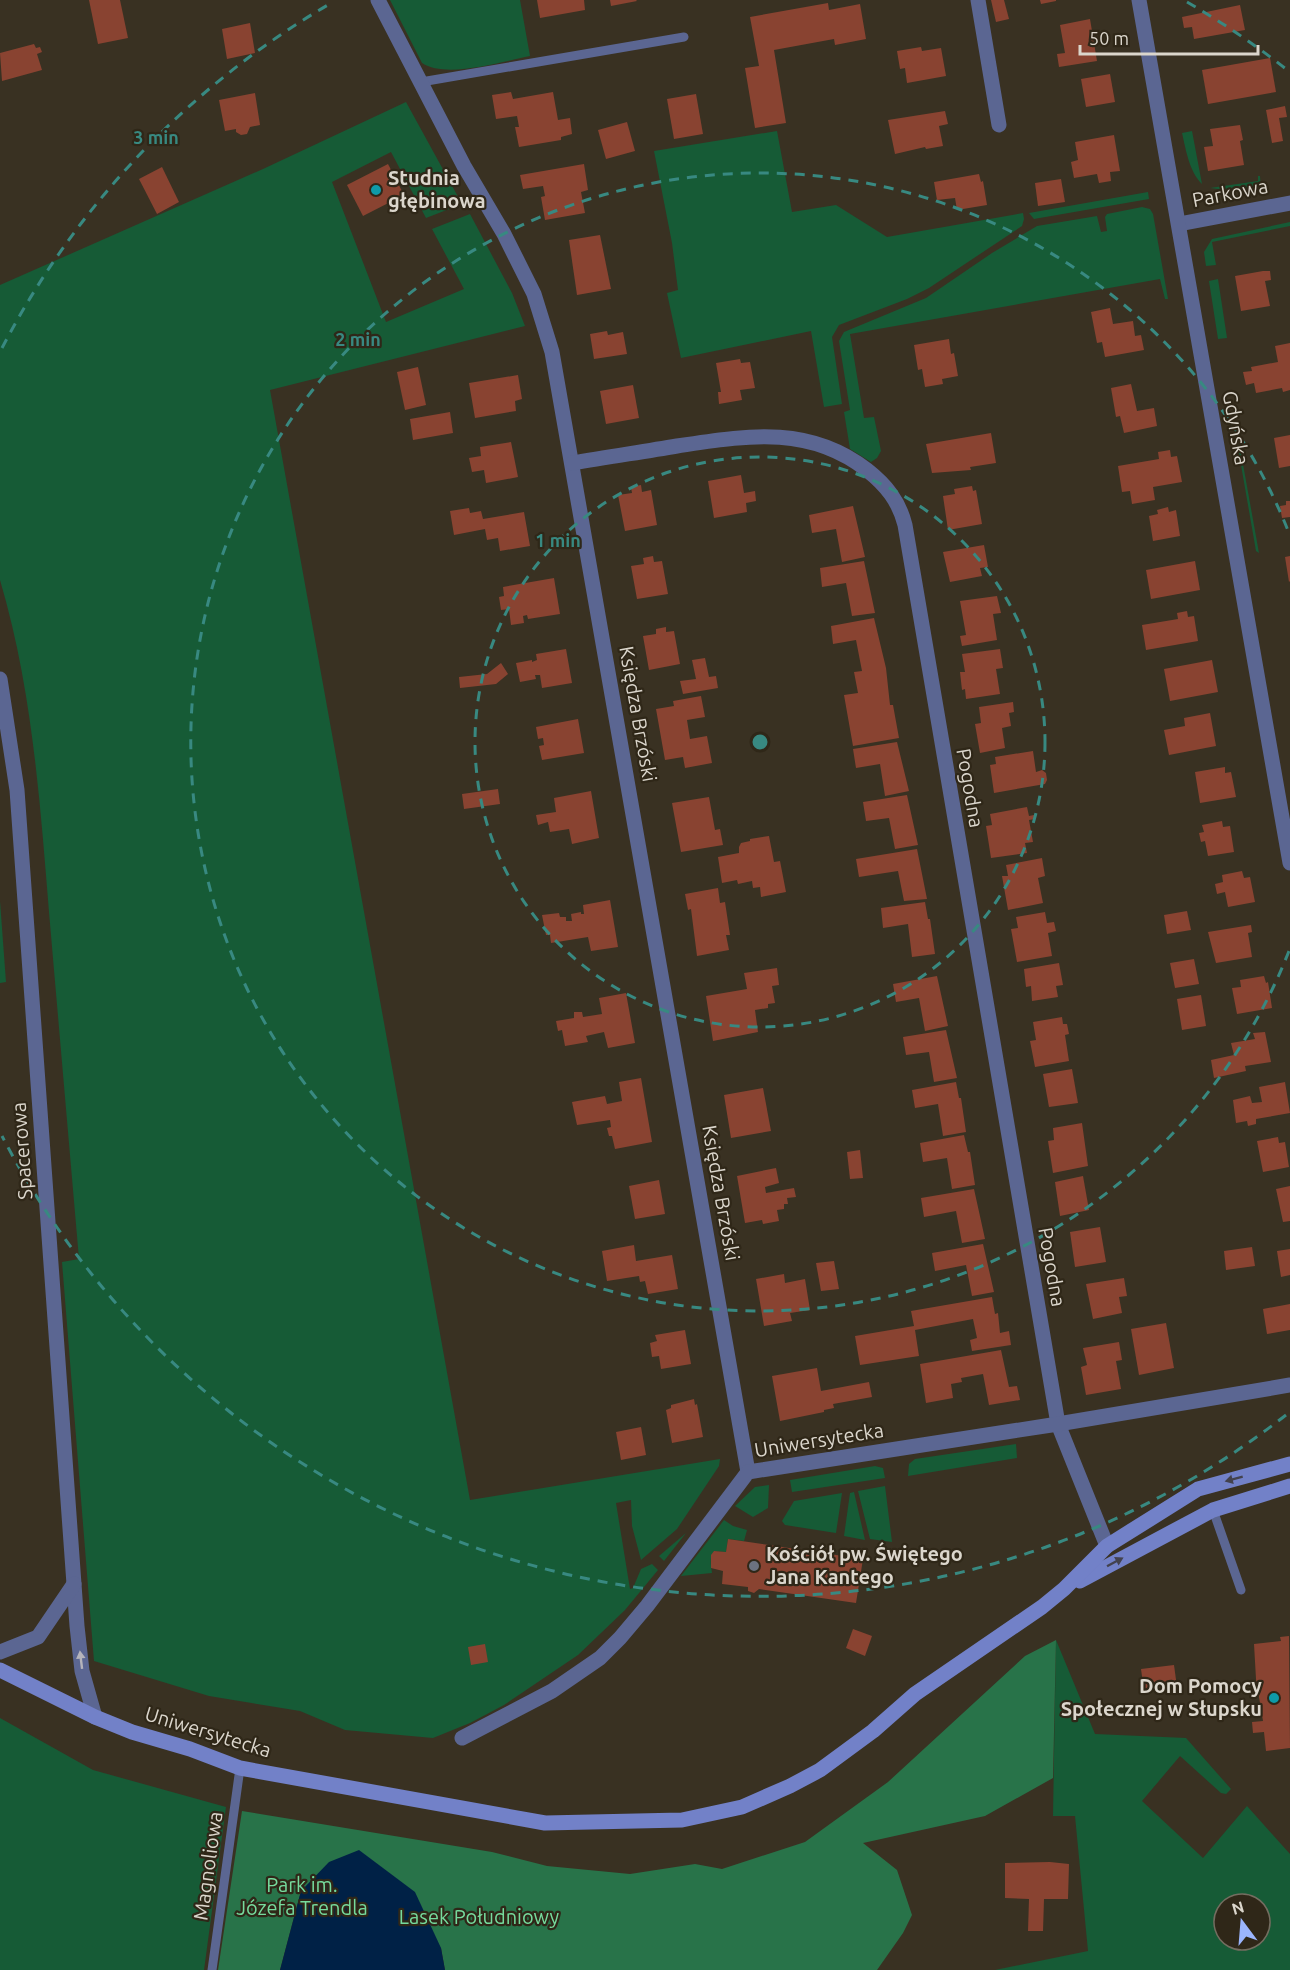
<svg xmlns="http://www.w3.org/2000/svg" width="1290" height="1970" font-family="Ubuntu,sans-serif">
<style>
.green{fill:#165b36;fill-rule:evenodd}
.forest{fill:#287349}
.water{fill:#002146}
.building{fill:#894331}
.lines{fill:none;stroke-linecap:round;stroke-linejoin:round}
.service{stroke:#5b6692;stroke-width:9}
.minor{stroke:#5b6692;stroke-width:15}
.tertiary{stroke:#5b6692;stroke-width:15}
.secondary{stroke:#7281c8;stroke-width:15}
.oneway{fill:#43424d}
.oneway2{fill:#b5b4bb}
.ring{fill:none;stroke:#388981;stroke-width:3;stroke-dasharray:10 8}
.culture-dot{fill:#0f9aa8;stroke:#2f2718;stroke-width:2}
.worship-dot{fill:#6b7280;stroke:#2f2718;stroke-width:2}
.labels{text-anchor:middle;stroke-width:4.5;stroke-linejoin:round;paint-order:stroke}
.poi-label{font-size:20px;font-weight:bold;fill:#dbd6cc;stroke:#2f2718;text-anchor:start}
.street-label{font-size:20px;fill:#dbd6cc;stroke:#2f2718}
.park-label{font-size:20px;fill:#76db9d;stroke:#2f2718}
.centre{fill:#388981;stroke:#2f2718;stroke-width:3}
.ring-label{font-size:18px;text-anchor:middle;font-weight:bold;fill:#388981;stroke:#2f2718;stroke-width:4.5;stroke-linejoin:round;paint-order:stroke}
</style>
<rect width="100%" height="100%" fill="#393122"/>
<g class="green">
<path d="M390,0H520L530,56C501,62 446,79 422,63Z"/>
<path d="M406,102L462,204L426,218L391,152L332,182L386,322L464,289L432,229L470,214L512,293L525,326L270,390L470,1500L720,1459L719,1466L677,1529L641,1560L632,1526L631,1500L616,1503L630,1589L633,1588L641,1569L652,1564L658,1570L625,1610L578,1655L504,1705L470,1723L433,1738L345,1730L300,1711L209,1696L94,1661L62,1262L79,1259C69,1143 59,1028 49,912C40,801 32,688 0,580V285L263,169Z"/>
<path d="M777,131L792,212L836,205L887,237L1023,213L1024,219L1022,226L929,288L907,299L839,325L832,337L842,404L824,407L811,331L681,358L667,293L678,290L672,243L654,151Z"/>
<path d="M1192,131L1202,184C1189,171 1186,150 1182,133Z"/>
<path d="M1258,176H1260L1261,190L1250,193L1210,188L1258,181Z"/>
<path d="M1148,192L1149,199L1034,219L1029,213Z"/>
<path d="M1142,207L1150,209L1153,214L1168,299H1165L1160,279L850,334L864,418L874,417L881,451L877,458L871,462L850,449L844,412L850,410L839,341L844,332L926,298L992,253L1037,226L1097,216L1101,232L1107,231L1105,217L1107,214Z"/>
<path d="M1290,222V226L1212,242L1216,265L1206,266L1204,252L1212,239Z"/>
<path d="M1218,279L1227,338L1218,339L1209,281Z"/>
<path d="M1237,442H1239L1259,553L1256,551Z"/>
<path d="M0,901L6,982L0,983Z"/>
<path d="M1016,1444L1017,1458L908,1476L909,1464L915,1459Z"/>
<path d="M875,1466L883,1468L885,1478L792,1492L790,1480Z"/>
<path d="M769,1485L768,1508L753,1517L735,1506L755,1487Z"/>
<path d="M885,1486L892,1542L870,1539L858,1491Z"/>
<path d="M854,1492L865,1540L844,1536L850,1493Z"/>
<path d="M842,1493L836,1533L785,1525L782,1521L794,1501Z"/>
<path d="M724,1520L733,1526L747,1530L744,1541L728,1539L726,1552L714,1551C709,1558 711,1565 712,1573L681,1576Z"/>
<path d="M686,1533L664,1561L659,1556Z"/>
<path d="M1056,1640L1095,1734L1186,1738L1231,1789L1226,1794L1221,1793L1180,1756L1142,1801L1203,1858L1247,1806L1290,1854V1970H995L1088,1951L1075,1816H1053ZM1224,1904H1260V1940H1224Z"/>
<path d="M0,1718L93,1770L226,1807L204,1970H0Z"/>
</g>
<path class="forest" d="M1056,1640L1053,1778L985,1816L863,1843L897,1870L912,1915L903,1933L877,1970H445L441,1948L301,1891L280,1970H218L242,1811L492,1852L547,1866L630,1874L695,1864L722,1869L805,1842L888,1782L1025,1656Z"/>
<path class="water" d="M359,1850L415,1892L441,1948L445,1970H280L301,1891L329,1862Z"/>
<g class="building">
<path d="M89,0H120L128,38L98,44Z"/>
<path d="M537,0H584L585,10L540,18Z"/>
<path d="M610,0H636L637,1L611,6Z"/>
<path d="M991,0H1004L1009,19L996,22Z"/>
<path d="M1040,0H1056V1L1041,4Z"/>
<path d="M828,3L829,10L860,4L866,39L835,45L834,39L774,50L786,123L755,128L745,68L759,66L750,17Z"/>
<path d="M1240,5L1245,30L1194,39L1192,27L1184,28L1182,17Z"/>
<path d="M1090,19L1097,61L1059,67L1057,54L1065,53L1060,25Z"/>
<path d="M250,23L255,53L227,59L222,29Z"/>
<path d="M34,44L36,48L40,47L42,52L37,54L42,70L2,81L0,53Z"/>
<path d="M921,47L922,51L941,48L946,76L907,83L905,68L900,69L897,51Z"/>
<path d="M1270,58L1276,92L1208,104L1202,70Z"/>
<path d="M1110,74L1115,102L1086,107L1081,79Z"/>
<path d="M511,92L513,99L553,92L558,120L570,118L572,134L561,137V140L519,147L515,127H519L517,116L496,119L492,95Z"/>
<path d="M255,93L260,125L250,127L247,134L241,135L236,132V129L225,131L219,100Z"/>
<path d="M696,94L703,134L674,139L667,99Z"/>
<path d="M1285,106L1287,117L1279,118L1283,141L1272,143L1266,110Z"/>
<path d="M945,111L948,124L939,126L943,146L926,149L925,147L895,154L888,120Z"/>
<path d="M627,122L635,151L606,159L598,130Z"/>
<path d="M1240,125L1243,140L1240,141L1244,165L1208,171L1204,147L1213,146L1210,129Z"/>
<path d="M1114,135L1120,171L1110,172L1111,181L1099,183L1097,174L1074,178L1071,162L1078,160L1075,142Z"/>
<path d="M388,164L404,195L363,216L347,185Z"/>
<path d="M584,164L588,190L581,192L585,213L545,220L541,197L545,196L543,186L523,189L520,175Z"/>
<path d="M162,167L179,202L157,214L139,179Z"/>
<path d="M979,174L981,182L983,181L987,205L957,210L955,198L937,200L934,182Z"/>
<path d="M1061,179L1065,202L1038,206L1035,183Z"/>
<path d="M600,235L611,289L577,295L569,240Z"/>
<path d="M1263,271H1270L1271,280L1265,281L1270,306L1241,311L1235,276Z"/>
<path d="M1110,308L1113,324L1133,321L1135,336L1141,335L1144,350L1105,357L1102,342L1097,343L1091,312Z"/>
<path d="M607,331L608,335L623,332L627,354L594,359L590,334Z"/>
<path d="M949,339L951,354L954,353L958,376L942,379L943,384L925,387L922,369L918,370L914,345Z"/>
<path d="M1290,343V390L1283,392L1282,388L1256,393L1254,383L1246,385L1243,372L1252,371L1251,367L1278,362L1275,346Z"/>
<path d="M740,359L741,363L750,362L755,388L740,390L742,400L719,404L718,392H721L716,363Z"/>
<path d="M418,367L426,405L405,410L397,372Z"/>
<path d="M518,375L522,399L515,401L516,411L475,418L469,383Z"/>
<path d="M1131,384L1137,411L1154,408L1157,426L1124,433L1120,416L1116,417L1111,388Z"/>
<path d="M633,385L639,418L606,424L600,391Z"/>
<path d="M450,412L453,433L413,440L410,419Z"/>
<path d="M991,433L996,463L970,467L971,470L932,473L926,444Z"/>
<path d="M1290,435V466L1279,468L1274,438Z"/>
<path d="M511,442L518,477L486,483L484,470L472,472L469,458L481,456L480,447Z"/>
<path d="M1170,450L1171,457L1177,456L1182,482L1153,487L1155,500L1132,504L1130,491L1122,492L1118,466L1159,459L1158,452Z"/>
<path d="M741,475L744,493L755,491L756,501L746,503L747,512L714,518L708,481Z"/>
<path d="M641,485L642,492L651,490L657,525L625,531L618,495L632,493L631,487Z"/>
<path d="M972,486L973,491L976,490L982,524L948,530L943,496L955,494L954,489Z"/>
<path d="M1286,501H1290V517L1282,518L1280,506L1286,505Z"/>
<path d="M853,506L865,557L842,562L836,529L812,533L809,515Z"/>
<path d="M1168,507L1169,512L1176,510L1180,536L1153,541L1149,516L1158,514L1157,510Z"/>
<path d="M469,508L470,513L481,511L483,519L524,512L530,546L500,551L498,538L487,540L485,529L454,535L450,511Z"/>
<path d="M984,545L988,567L980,568L982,576L950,582L943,552Z"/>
<path d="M653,556L654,562L662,561L668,594L637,599L631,566L644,564L643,558Z"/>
<path d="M1290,556V581L1289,582L1285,557Z"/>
<path d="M864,561L875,613L852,616L846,583L822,587L820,568Z"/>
<path d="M1195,561L1200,590L1151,599L1146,570Z"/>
<path d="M554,578L560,614L528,619L527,615L523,616L524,623L511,625L509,609L501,610L499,597L504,596L503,587Z"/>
<path d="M997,596L1001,613L993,614L997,640L962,646L960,636L966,635L960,601Z"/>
<path d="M1187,611L1188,617L1194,616L1198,641L1146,650L1142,625L1178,619L1177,613Z"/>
<path d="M874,618L886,668L890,705H893L899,738L853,746L844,695L858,693L854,672L862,671L856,640L833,644L831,626Z"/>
<path d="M666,627V632L674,631L680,664L649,670L643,636L656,634V629Z"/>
<path d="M566,649L572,683L542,688L540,675H535L536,679L520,682L516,663L532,660V662L537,660L536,654Z"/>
<path d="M1000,649L1003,668L996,669L1000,694L966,699L965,689L962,690L960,672H965L962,654Z"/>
<path d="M705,658L709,677L716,676L718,688L683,694L680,681L696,679L692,660Z"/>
<path d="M1212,660L1218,692L1170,701L1164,669Z"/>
<path d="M501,663L508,674L496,684L460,688L459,677L487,674Z"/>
<path d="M701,696L705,717L687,720L690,739L707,736L712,763L685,768L683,757L665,760L656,709L674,706L673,701Z"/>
<path d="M1013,702L1014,712L1009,713L1011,726L1002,728L1005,748L980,753L975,724L981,723L979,707Z"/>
<path d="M1210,713L1216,746L1169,755L1164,730L1185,726L1184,718Z"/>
<path d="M578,719L584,753L542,760L539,746L544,745L543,738L538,739L536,727Z"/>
<path d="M897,742L909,791L885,796L880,764L856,768L853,749Z"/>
<path d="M1033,751L1036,772L1042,770L1046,773L1047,780L1045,784L994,793L990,765L996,764L995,757Z"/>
<path d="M1225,767V773L1231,772L1236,797L1200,803L1195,772Z"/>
<path d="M498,789L500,804L464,809L462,794Z"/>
<path d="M591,791L599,838L572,844L569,829L550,832L548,822L538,825L536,815L556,812L554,798Z"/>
<path d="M907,795L918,845L895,849L889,818L866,821L863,802Z"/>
<path d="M709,797L715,830L720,829L723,845L681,852L672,803Z"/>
<path d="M1027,807L1029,816L1034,815L1035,819L1029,820L1033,842L1025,843L1027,853L991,858L986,826L992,825L990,814Z"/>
<path d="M1222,821L1223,827L1230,826L1234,852L1208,856L1205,841L1201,842L1199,833L1204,832L1202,825Z"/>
<path d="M769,836L774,862L780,861L786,892L761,897L760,887L753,888L752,881L738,884L737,880L722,883L718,857L739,853V847L741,843L750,841V839Z"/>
<path d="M917,849L927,899L904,901L898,871L859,877L856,859Z"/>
<path d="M1042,858L1045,876L1038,878L1043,903L1008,910L1002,876H1008L1006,865Z"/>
<path d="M1242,871L1244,878L1250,877L1255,902L1228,907L1225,892L1217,894L1215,884L1223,882L1222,875Z"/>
<path d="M718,888L720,903L725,902L730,935H726L729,950L697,956L691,909L688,910L685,894Z"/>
<path d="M610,900L618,947L591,951L588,937L551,943L550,935H546L542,915L559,913L560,917H566V921H572L571,914L581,912V914H584L583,905Z"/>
<path d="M925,902L928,919H930L935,954L912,957L908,924L883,928L881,908Z"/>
<path d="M1187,911L1191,930L1167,934L1164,915Z"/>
<path d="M1045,912L1047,923L1054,922L1056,931L1048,933L1052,956L1017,962L1011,929L1018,928L1016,917Z"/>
<path d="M1251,925L1252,932L1248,933L1252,957L1216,963L1208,932Z"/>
<path d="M1194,959L1199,984L1175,988L1170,963Z"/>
<path d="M1059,963L1063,985L1056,986L1058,997L1032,1001L1031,986L1026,987L1024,969Z"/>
<path d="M777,968L779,985L772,986L775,1003L768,1004V1008L755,1010L758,1032L713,1041L706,996L747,989L744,973Z"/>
<path d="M937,976L948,1026L925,1031L919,998L896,1002L893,984Z"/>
<path d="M1264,976L1266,983L1268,982L1272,1008L1237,1014L1232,988L1241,987L1240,980Z"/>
<path d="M626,993L635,1043L608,1048L604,1032L586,1036L588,1042L565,1046L562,1030L558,1031L556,1021L574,1018V1012H582L583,1017L602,1014L599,998Z"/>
<path d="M1201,995L1206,1026L1182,1030L1177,999Z"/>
<path d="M1062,1017L1063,1024H1067L1069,1034L1065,1035L1069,1061L1035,1067L1030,1041L1036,1040L1033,1022Z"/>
<path d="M946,1030L957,1078L934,1082L929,1052L906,1055L903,1037Z"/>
<path d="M1265,1032L1271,1062L1245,1066L1246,1071L1214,1078L1211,1060L1234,1055L1231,1043L1255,1039L1253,1033Z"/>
<path d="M1072,1069L1078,1103L1049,1107L1043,1074Z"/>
<path d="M641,1078L652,1142L615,1149L612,1136H609L607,1128L611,1127L610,1120L577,1125L572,1102L605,1096L607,1104L622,1101L619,1082Z"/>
<path d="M956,1082L959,1098H961L966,1132L943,1136L938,1104L915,1108L912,1090Z"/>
<path d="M1285,1082L1290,1113L1256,1119V1124L1248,1126L1247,1121L1236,1123L1233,1100L1250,1096L1252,1103L1262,1102L1259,1087Z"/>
<path d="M763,1088L771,1131L731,1138L724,1095Z"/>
<path d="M1082,1123L1088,1166L1053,1173L1048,1141L1054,1140L1053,1128Z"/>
<path d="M964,1135L968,1152H970L975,1185L952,1189L947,1158L923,1162L920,1143Z"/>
<path d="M1278,1137L1279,1143L1285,1142L1289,1167L1263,1172L1257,1141Z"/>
<path d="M860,1150L863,1178L850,1179L847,1152Z"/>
<path d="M776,1168L779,1183L765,1187L766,1193L794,1188L796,1197L787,1198L788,1204H784V1209L777,1210L779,1221L763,1224L762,1220L745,1223L737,1176Z"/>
<path d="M1083,1176L1089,1210L1060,1216L1055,1182Z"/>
<path d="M659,1180L665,1214L635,1219L629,1186Z"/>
<path d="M1290,1186V1221L1283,1222L1276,1189Z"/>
<path d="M974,1189L985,1239L962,1243L956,1211L924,1217L921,1198Z"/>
<path d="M1100,1227L1106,1262L1075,1267L1070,1232Z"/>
<path d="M983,1244L994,1292L972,1296L966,1265L935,1271L932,1253Z"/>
<path d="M634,1245L636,1261L672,1255L678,1289L648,1294L645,1281L640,1282L639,1276L607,1281L602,1251Z"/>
<path d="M1252,1247L1255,1266L1226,1270L1224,1251Z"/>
<path d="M1290,1249V1275L1281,1277L1277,1251Z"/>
<path d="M834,1261L839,1289L821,1291L816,1263Z"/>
<path d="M784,1274L785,1283L805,1279L810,1310L790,1313L792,1321L764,1326L756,1279Z"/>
<path d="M1124,1278L1127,1296L1119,1297L1122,1313L1093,1319L1086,1284Z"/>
<path d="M992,1297L995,1314L998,1313L1000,1333L1009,1331L1011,1345L972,1351L970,1340L977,1338L973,1319L915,1330L919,1356L860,1365L855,1336L914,1326L911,1311Z"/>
<path d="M1290,1304V1330L1267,1334L1263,1309Z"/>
<path d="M1166,1323L1174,1368L1139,1375L1131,1329Z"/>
<path d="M685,1330L691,1364L661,1369L659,1356L652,1357L650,1343L657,1341L655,1335Z"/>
<path d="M1119,1342L1122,1360L1116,1361L1121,1389L1086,1395L1081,1367L1087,1365L1083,1348Z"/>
<path d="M1001,1350L1009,1387L1017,1386L1020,1400L989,1405L983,1374L961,1378L962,1382L951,1384L953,1398L926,1403L920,1364Z"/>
<path d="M817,1368L821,1391L869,1382L872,1397L833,1404L834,1408L824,1410V1412L780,1421L772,1376Z"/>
<path d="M694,1399L695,1405L697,1404L703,1437L672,1443L666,1410L671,1408V1405Z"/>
<path d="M641,1427L646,1455L621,1460L616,1432Z"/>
<path d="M728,1539L863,1559L856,1603L759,1589L754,1593L748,1591V1587L722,1584L723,1571L711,1568V1555L714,1551L726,1552Z"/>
<path d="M853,1629L872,1636L865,1656L846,1648Z"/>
<path d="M1289,1636L1290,1748L1266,1751L1264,1732L1253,1733L1252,1722L1263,1721L1256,1679L1254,1644L1281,1641L1280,1637Z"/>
<path d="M485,1644L488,1662L471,1665L468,1647Z"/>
<path d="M1174,1665L1177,1687L1144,1691L1141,1669Z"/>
<path d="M1050,1862L1069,1864L1068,1899H1044L1043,1931H1028L1029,1899L1005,1898V1863Z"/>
</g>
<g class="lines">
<g class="service">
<path d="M421,82L684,37"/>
<path d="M1213,1510L1241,1590"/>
<path d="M212,1970L240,1768"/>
</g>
<g class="minor">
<path d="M378,0L464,166L504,234L534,294L552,352L748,1472"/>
<path d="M978,0L999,125"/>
<path d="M1179,224L1290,203"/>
<path d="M573,463C607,457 642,452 677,446C745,436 808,424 867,470C886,485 899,501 905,525L1058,1424L1107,1546"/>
<path d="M0,679L17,790L77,1626L82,1671L95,1717"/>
<path d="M0,1652L38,1637L74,1584"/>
<path d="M462,1738L552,1691L600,1658L620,1638L647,1606L748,1472L1058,1424L1290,1385"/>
</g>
<path class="tertiary" d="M1139,0L1290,863"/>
<g class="secondary">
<path d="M1080,1581L1213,1510L1290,1486"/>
<path d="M0,1670L95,1717L132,1732L190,1749L240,1768L545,1823L682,1820L742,1807L790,1786L820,1770L873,1731L915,1694L1042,1607L1064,1589L1107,1546L1198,1489L1290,1464"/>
</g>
</g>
<defs><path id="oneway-solid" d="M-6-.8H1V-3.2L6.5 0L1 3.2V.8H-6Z" transform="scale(1.5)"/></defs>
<g class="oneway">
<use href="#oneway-solid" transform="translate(1234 1479) rotate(165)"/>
<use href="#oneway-solid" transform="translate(1115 1562) rotate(-28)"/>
</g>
<use class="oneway2" href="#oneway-solid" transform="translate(81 1660) rotate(-97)"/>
<g class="ring">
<circle cx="760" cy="742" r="285"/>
<path d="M1289 951A569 569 0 1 1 1289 533"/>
<path d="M1286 1415A854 854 0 0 1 2 1136M2 348A854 854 0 0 1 333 2M1187 2A854 854 0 0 1 1286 69"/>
</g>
<g class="culture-dot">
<circle cx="376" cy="190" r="6"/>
<circle cx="1274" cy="1698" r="6"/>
</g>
<circle class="worship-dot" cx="754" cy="1566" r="6"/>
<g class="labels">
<g class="poi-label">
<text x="388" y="185">Studnia<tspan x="388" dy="23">głębinowa</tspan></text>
<text x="766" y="1561">Kościół pw. Świętego<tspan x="766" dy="23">Jana Kantego</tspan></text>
<text x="1262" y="1693" text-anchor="end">Dom Pomocy<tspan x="1262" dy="23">Społecznej w Słupsku</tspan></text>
</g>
<g class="street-label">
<text transform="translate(1230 193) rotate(-11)" y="7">Parkowa</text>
<text transform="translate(1236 428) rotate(80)" y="7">Gdyńska</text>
<text transform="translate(638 714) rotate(80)" y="7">Księdza Brzóski</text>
<text transform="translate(970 788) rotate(80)" y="7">Pogodna</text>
<text transform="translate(22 1151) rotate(-94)" y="7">Spacerowa</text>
<text transform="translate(721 1193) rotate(80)" y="7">Księdza Brzóski</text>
<text transform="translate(1052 1267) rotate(80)" y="7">Pogodna</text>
<text transform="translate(819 1440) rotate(-9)" y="7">Uniwersytecka</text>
<text transform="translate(208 1732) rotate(17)" y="7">Uniwersytecka</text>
<text transform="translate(208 1866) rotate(-82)" y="7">Magnoliowa</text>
</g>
<g class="park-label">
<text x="302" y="1892">Park im.<tspan x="302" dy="23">Józefa Trendla</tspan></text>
<text x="479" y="1924">Lasek Południowy</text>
</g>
</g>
<circle cx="760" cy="742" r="9" class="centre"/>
<g class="ring-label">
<text x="156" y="144">3 min</text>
<text x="358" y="346">2 min</text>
<text x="558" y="547">1 min</text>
</g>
<g transform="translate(1242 1922) rotate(344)"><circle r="28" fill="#2f2718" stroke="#746d60" stroke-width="1.5"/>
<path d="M0-4.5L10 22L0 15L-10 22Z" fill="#9bb5fd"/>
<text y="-9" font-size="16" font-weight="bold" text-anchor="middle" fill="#dbd6cc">N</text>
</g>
<path d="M1080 45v9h178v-9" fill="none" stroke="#dbd6cc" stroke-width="3"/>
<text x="1089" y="45" font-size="18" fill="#dbd6cc" stroke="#2f2718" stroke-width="4.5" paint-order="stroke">50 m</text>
</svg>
